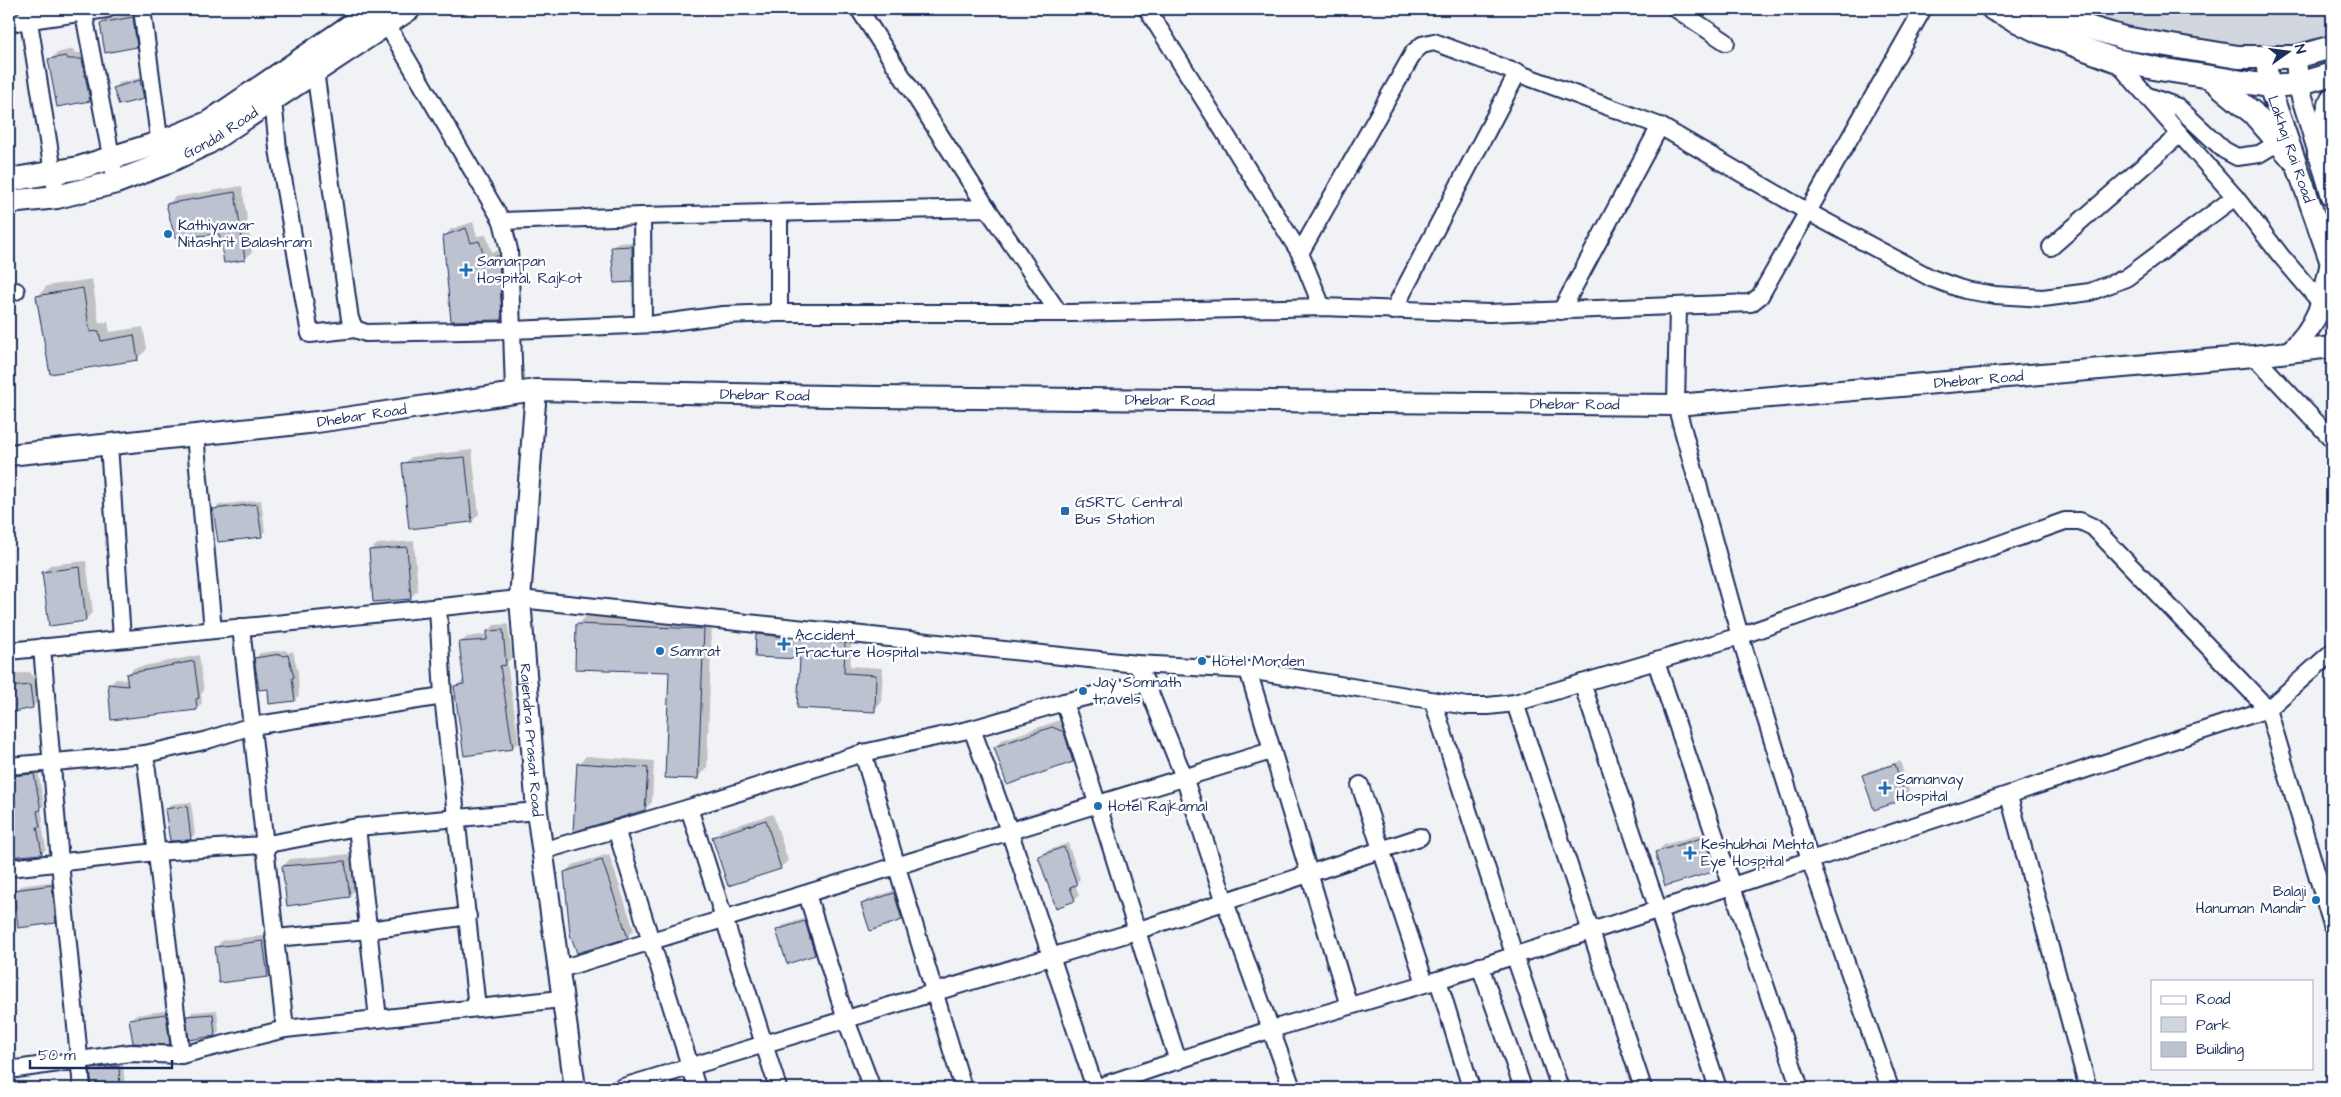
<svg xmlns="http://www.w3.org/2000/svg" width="2341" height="1097" font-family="'Architects Daughter',sans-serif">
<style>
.green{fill:#d2d6df;stroke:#76829e}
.shadow{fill:#0003}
.building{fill:#bcc2d0;stroke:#1b2f5e}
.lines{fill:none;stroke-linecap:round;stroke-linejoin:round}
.minor-casing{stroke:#1b2f5e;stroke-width:20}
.tertiary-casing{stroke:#1b2f5e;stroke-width:24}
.secondary-casing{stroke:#1b2f5e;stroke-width:26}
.minor{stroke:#fff;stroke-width:16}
.tertiary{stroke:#fff;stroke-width:20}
.secondary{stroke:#fff;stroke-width:22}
.poi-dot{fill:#1f6fb2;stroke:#fff;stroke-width:2}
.labels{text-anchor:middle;stroke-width:5;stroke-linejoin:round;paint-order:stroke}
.street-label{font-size:15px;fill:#1b2f5e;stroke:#fff}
.poi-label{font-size:15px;fill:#1b2f5e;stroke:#fff;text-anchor:start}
</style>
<rect width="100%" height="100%" fill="#f1f2f5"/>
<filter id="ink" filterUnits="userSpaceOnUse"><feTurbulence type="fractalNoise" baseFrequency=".02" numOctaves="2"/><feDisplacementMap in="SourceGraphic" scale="10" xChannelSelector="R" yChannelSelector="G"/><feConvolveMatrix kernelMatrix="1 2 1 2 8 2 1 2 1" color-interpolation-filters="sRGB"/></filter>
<g filter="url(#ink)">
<path class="green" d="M2040,9H2332V36L2281,53L2096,42Z"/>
<g class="shadow">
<path d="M137,13L141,41L136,46L101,23L106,19Z"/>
<path d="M73,49L75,53L89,52L97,93L90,100L50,60L57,53Z"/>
<path d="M144,77L148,93L143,97L115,88L119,83Z"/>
<path d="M242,186L252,252L245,259L220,233L168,204L175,197Z"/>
<path d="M473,222L477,236L486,235L492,252L506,249L508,312L501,319L444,237L451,229Z"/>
<path d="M636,242L637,276L632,281L612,248L617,243Z"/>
<path d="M92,279L99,323L108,322L110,332L143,327L147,349L138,358L51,373L38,296L47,286Z"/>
<path d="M472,450L479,514L472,521L404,464L411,457Z"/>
<path d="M261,500L265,531L261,535L215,509L219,505Z"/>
<path d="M414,541L418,590L411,597L374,600L370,551L377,544Z"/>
<path d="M86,561L93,612L86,619L50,624L43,572L50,565Z"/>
<path d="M587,615L712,620L707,768L698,778L670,671L578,625Z"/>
<path d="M508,624L512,657L507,663L519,742L512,748L456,686L464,679L460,643L467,637L488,634V632L494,625Z"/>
<path d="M764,627L852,637L850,666L883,668L881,703L874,710L801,658L757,634Z"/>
<path d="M286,650L288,653L293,651L298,672L299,695L294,700L256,658L260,653Z"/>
<path d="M199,655L204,691L201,694L202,703L197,709L110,685L116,679L129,680L128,674L134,668Z"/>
<path d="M30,672L37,682L39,700L32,707L14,711L9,716V675Z"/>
<path d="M1060,720L1068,723L1080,754L1073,761L1008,783L995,747L1002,740Z"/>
<path d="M586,756L654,761L652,802L645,809L579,764Z"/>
<path d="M1900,761L1910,794L1906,798L1864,775L1868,771Z"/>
<path d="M38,770L44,805L41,808L43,821L42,823L46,849L42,853L9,856V771Z"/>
<path d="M191,802L195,834L191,838L167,809L171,804Z"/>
<path d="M773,814L788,861L780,868L714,837L721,830Z"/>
<path d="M1712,831L1723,863L1715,870L1657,852L1664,845Z"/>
<path d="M1068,843L1080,879L1075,884L1079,895L1074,900L1040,856L1044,852Z"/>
<path d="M352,854L356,889L349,896L283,866L290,859Z"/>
<path d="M609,854L634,930L627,937L565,872L572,865Z"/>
<path d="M56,881L60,917L55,922L15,890L20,886Z"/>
<path d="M898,889L906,914L902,919L870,929L862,904L867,900Z"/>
<path d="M809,917L819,949L815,954L788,962L778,931L782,926Z"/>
<path d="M270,935L274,969L267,976L216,947L223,940Z"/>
<path d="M170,1010L174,1039L169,1043L131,1019L135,1015Z"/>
<path d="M217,1010L219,1031L214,1035L188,1017L192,1012Z"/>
<path d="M123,1062L125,1088H92L91,1069L96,1065Z"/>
<path d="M858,1082L859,1088H834Z"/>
</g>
<g class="building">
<path d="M133,17L137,47L105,53L100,23Z"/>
<path d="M66,56L68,59H82L90,101L57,107L48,59Z"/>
<path d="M140,80L144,99L119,105L113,88Z"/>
<path d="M235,192L245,260L224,263L219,234L175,238L166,204Z"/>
<path d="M466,228L471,243L479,241L485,258L499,256L502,320L451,321L443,236Z"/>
<path d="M632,246L633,282L614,283L611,247Z"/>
<path d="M83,288L90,332L99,331L101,341L134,335L138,360L50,374L36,296Z"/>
<path d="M465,457L472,522L409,529L402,463Z"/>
<path d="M257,504L262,537L218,542L213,509Z"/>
<path d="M407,547L411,599L373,602L369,550Z"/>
<path d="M80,567L86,621L49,626L42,572Z"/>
<path d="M576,624L704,629L698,779L665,778L669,672L575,669Z"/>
<path d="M503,630L506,665L500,666L513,749L464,756L454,686L464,684L459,642L487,640V631Z"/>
<path d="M756,634L845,643L844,673L876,675L875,712L797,708L800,659L755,657Z"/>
<path d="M281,654L283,656L288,655L294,677L292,678L295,701L269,704L268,689L259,690L254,658Z"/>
<path d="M194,661L199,698L196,699L197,710L111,720L108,684L128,686L126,674Z"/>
<path d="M30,685L33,708L9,713V687Z"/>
<path d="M1052,727L1064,732L1073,762L1007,785L994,747Z"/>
<path d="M577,763L648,768L645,810L573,832Z"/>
<path d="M1895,764L1906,799L1874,810L1862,775Z"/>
<path d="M34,774L41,810L37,811L40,827H37L42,854L9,857V776Z"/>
<path d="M187,806L191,840L170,841L165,809Z"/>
<path d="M766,820L781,869L728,886L712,837Z"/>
<path d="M1705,837L1716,871L1665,886L1655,852Z"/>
<path d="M1064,847L1077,885L1070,887L1075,901L1056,908L1038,856Z"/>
<path d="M602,860L628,938L577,953L570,934L564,872Z"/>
<path d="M345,861L350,897L287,906L282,866Z"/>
<path d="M52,885L56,923L18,928L14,890Z"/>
<path d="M894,893L902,920L870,931L861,904Z"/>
<path d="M805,921L815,955L787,964L776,930Z"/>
<path d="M263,941L268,977L219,983L215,947Z"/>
<path d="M166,1014L170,1045L133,1043L129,1019Z"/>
<path d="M213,1014L215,1036L189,1040L186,1016Z"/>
<path d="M119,1066L120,1088H92L90,1069Z"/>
</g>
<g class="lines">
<g class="minor-casing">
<g id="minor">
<path d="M27,9L57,197"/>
<path d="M83,9L116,182"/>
<path d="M142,9L161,153"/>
<path d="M859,9L987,208"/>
<path d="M1147,9L1300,253"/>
<path d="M1676,9L1726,42"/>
<path d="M379,16L386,23L502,221L642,216L987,208L1059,313"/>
<path d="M9,23L107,9"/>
<path d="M2115,60L2235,197L2281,256L2322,304"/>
<path d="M315,71L350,319L355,329L366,333L512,330L509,250L502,221"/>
<path d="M2148,96L2178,107L2224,150L2237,157L2259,154L2279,142"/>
<path d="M273,100L278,149L310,334L355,329"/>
<path d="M779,214V313"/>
<path d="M642,216L643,324"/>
<path d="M2051,247L2180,134"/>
<path d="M9,291H16"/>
<path d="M1322,307L1300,253L1414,52L1422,45L1434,42L1660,126L1808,212L1931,278L1964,290L1995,295L2043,298L2090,292L2126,278L2235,197"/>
<path d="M1678,307L1676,405L1740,636L1810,860L1890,1088"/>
<path d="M1393,311L1518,72"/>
<path d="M1561,311L1660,126"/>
<path d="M2254,356L2332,439"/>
<path d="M514,392L512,330L656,324L723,315L779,313H1071L1322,307L1489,313L1751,303L1760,296L1923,9"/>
<path d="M195,435L213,630"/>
<path d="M109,444L122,639"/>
<path d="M438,607L443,696L477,1008"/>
<path d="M241,627L285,1029"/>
<path d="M42,647L60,862L82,1088"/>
<path d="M9,651L520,599L1137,664L1248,670L1467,706H1488L1515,703L1740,636L2065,521H2080L2093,527L2268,709L2332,925"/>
<path d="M1656,662L1800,1088"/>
<path d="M1248,670L1349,1006"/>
<path d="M1146,683L1184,777L1225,902L1292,1088"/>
<path d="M1582,683L1718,1088"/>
<path d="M1433,701L1514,954L1560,1088"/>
<path d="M1064,702C1105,821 1139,942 1178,1061"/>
<path d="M1515,703L1643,1088"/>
<path d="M972,729L1009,830L1095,1088"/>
<path d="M863,753L963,1088"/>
<path d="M145,754L204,741L252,726L443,696"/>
<path d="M9,766L145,754L181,1055"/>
<path d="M1360,785L1425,983"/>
<path d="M2009,796L2088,1088"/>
<path d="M689,808L778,1088"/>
<path d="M357,827L378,1019"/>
<path d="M616,829L697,1088"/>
<path d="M542,851L689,808L863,753L972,729L1064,702L1146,683L1137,664"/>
<path d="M9,868L156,852L263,845L357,827L537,811"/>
<path d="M807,894L846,1020L872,1088"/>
<path d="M274,938L369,930L468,916"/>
<path d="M1480,966L1523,1088"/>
<path d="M557,970L1271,751"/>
<path d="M1438,980L1471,1088"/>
<path d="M9,1070L130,1053L181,1055L285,1029L561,999"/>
<path d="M620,1088L1136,931L1420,837"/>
<path d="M1095,1088L1272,1029L1438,980L1732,886L2268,709L2332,652"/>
</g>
</g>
<g class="tertiary-casing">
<g id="tertiary">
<path d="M2296,57L2298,84L2332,196"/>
<path id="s1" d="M2266,59L2269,86L2332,266"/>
<path d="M2289,352C2319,326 2323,299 2331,262"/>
<path id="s2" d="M536,390L520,599L537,811L575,1088"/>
<path id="s3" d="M9,455L317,422L536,390L876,397L1676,405L2254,356L2332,347"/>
</g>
</g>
<g class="secondary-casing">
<g id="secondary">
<path d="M1993,9L2040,32L2115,60L2159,69L2269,86L2298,84L2332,74"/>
<path d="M2041,9L2074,23L2124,38L2238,57H2296L2332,47"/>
<path d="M2212,79L2253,113L2293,159"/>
<path d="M2319,154L2322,129L2332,99"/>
<path d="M9,180L79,168L159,143L208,123L375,9"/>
<path id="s4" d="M9,202L57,197L116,182L163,164L209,142L409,9"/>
</g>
</g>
<use href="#minor" class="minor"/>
<use href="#tertiary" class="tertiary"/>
<use href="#secondary" class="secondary"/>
</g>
</g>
<g class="poi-dot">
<circle cx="168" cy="234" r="5"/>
<path d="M463.5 262.5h5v5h5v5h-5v5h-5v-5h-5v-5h5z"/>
<rect x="1060" y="506" width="10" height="10" rx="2.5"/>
<path d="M781.5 636.5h5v5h5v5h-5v5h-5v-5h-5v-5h5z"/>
<circle cx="660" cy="651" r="5"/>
<circle cx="1202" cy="661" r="5"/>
<circle cx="1083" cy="691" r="5"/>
<path d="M1882.5 780.5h5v5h5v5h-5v5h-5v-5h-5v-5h5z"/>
<circle cx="1098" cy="806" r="5"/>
<path d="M1687.5 845.5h5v5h5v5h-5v5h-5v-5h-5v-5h5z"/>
<circle cx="2316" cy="900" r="5"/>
</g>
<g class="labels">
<g class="street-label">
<text dy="5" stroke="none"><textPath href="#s4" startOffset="225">Gondal Road</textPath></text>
<text dy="5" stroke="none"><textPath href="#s1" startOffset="94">Lakhaj Rai Road</textPath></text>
<text dy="5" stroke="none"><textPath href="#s3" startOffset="1975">Dhebar Road</textPath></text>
<text dy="5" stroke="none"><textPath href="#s3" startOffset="760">Dhebar Road</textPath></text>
<text dy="5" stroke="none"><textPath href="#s3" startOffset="1165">Dhebar Road</textPath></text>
<text dy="5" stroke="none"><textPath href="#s3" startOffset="1570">Dhebar Road</textPath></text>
<text dy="5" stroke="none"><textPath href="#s3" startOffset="355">Dhebar Road</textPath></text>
<text dy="5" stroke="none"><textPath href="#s2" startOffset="351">Rajendra Prasat Road</textPath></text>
</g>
<g class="poi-label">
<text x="178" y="230">Kathiyawar<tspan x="178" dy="17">Nitashrit Balashram</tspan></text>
<text x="477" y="266">Samarpan<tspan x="477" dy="17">Hospital, Rajkot</tspan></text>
<text x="1075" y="507">GSRTC Central<tspan x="1075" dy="17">Bus Station</tspan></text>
<text x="795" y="640">Accident<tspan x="795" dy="17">Fracture Hospital</tspan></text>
<text x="670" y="656">Samrat</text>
<text x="1212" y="666">Hotel Morden</text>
<text x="1093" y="687">Jay Somnath<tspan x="1093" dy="17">travels</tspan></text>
<text x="1896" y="784">Samanvay<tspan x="1896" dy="17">Hospital</tspan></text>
<text x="1108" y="811">Hotel Rajkamal</text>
<text x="1701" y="849">Keshubhai Mehta<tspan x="1701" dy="17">Eye Hospital</tspan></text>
<text x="2306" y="896" text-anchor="end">Balaji<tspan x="2306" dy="17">Hanuman Mandir</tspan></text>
</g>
</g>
<rect width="2341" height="1097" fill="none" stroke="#fff" stroke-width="30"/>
<rect x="15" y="15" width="2311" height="1067" fill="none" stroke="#1b2f5e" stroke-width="2" filter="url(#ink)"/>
<rect x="2151" y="980" width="162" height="90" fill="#ffffff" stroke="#a4acbf"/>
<rect x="2161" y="996" width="25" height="8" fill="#ffffff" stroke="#a4acbf"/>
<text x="2196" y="1004" font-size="15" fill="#1b2f5e">Road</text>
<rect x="2161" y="1017" width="25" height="15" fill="#d2d6df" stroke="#a4acbf"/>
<text x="2196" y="1030" font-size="15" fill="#1b2f5e">Park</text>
<rect x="2161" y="1042" width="25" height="15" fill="#bcc2d0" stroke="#a4acbf"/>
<text x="2196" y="1054" font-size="15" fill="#1b2f5e">Building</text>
<g transform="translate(2288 52) rotate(76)" stroke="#ffffff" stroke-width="4" paint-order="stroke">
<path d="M0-4L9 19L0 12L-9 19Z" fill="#1b2f5e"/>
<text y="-8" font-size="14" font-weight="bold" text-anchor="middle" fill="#1b2f5e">N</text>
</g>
<path d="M30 1060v8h142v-8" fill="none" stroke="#1b2f5e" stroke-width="2.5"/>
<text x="38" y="1060" font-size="15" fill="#1b2f5e" stroke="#ffffff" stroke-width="4" paint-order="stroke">50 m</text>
</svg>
